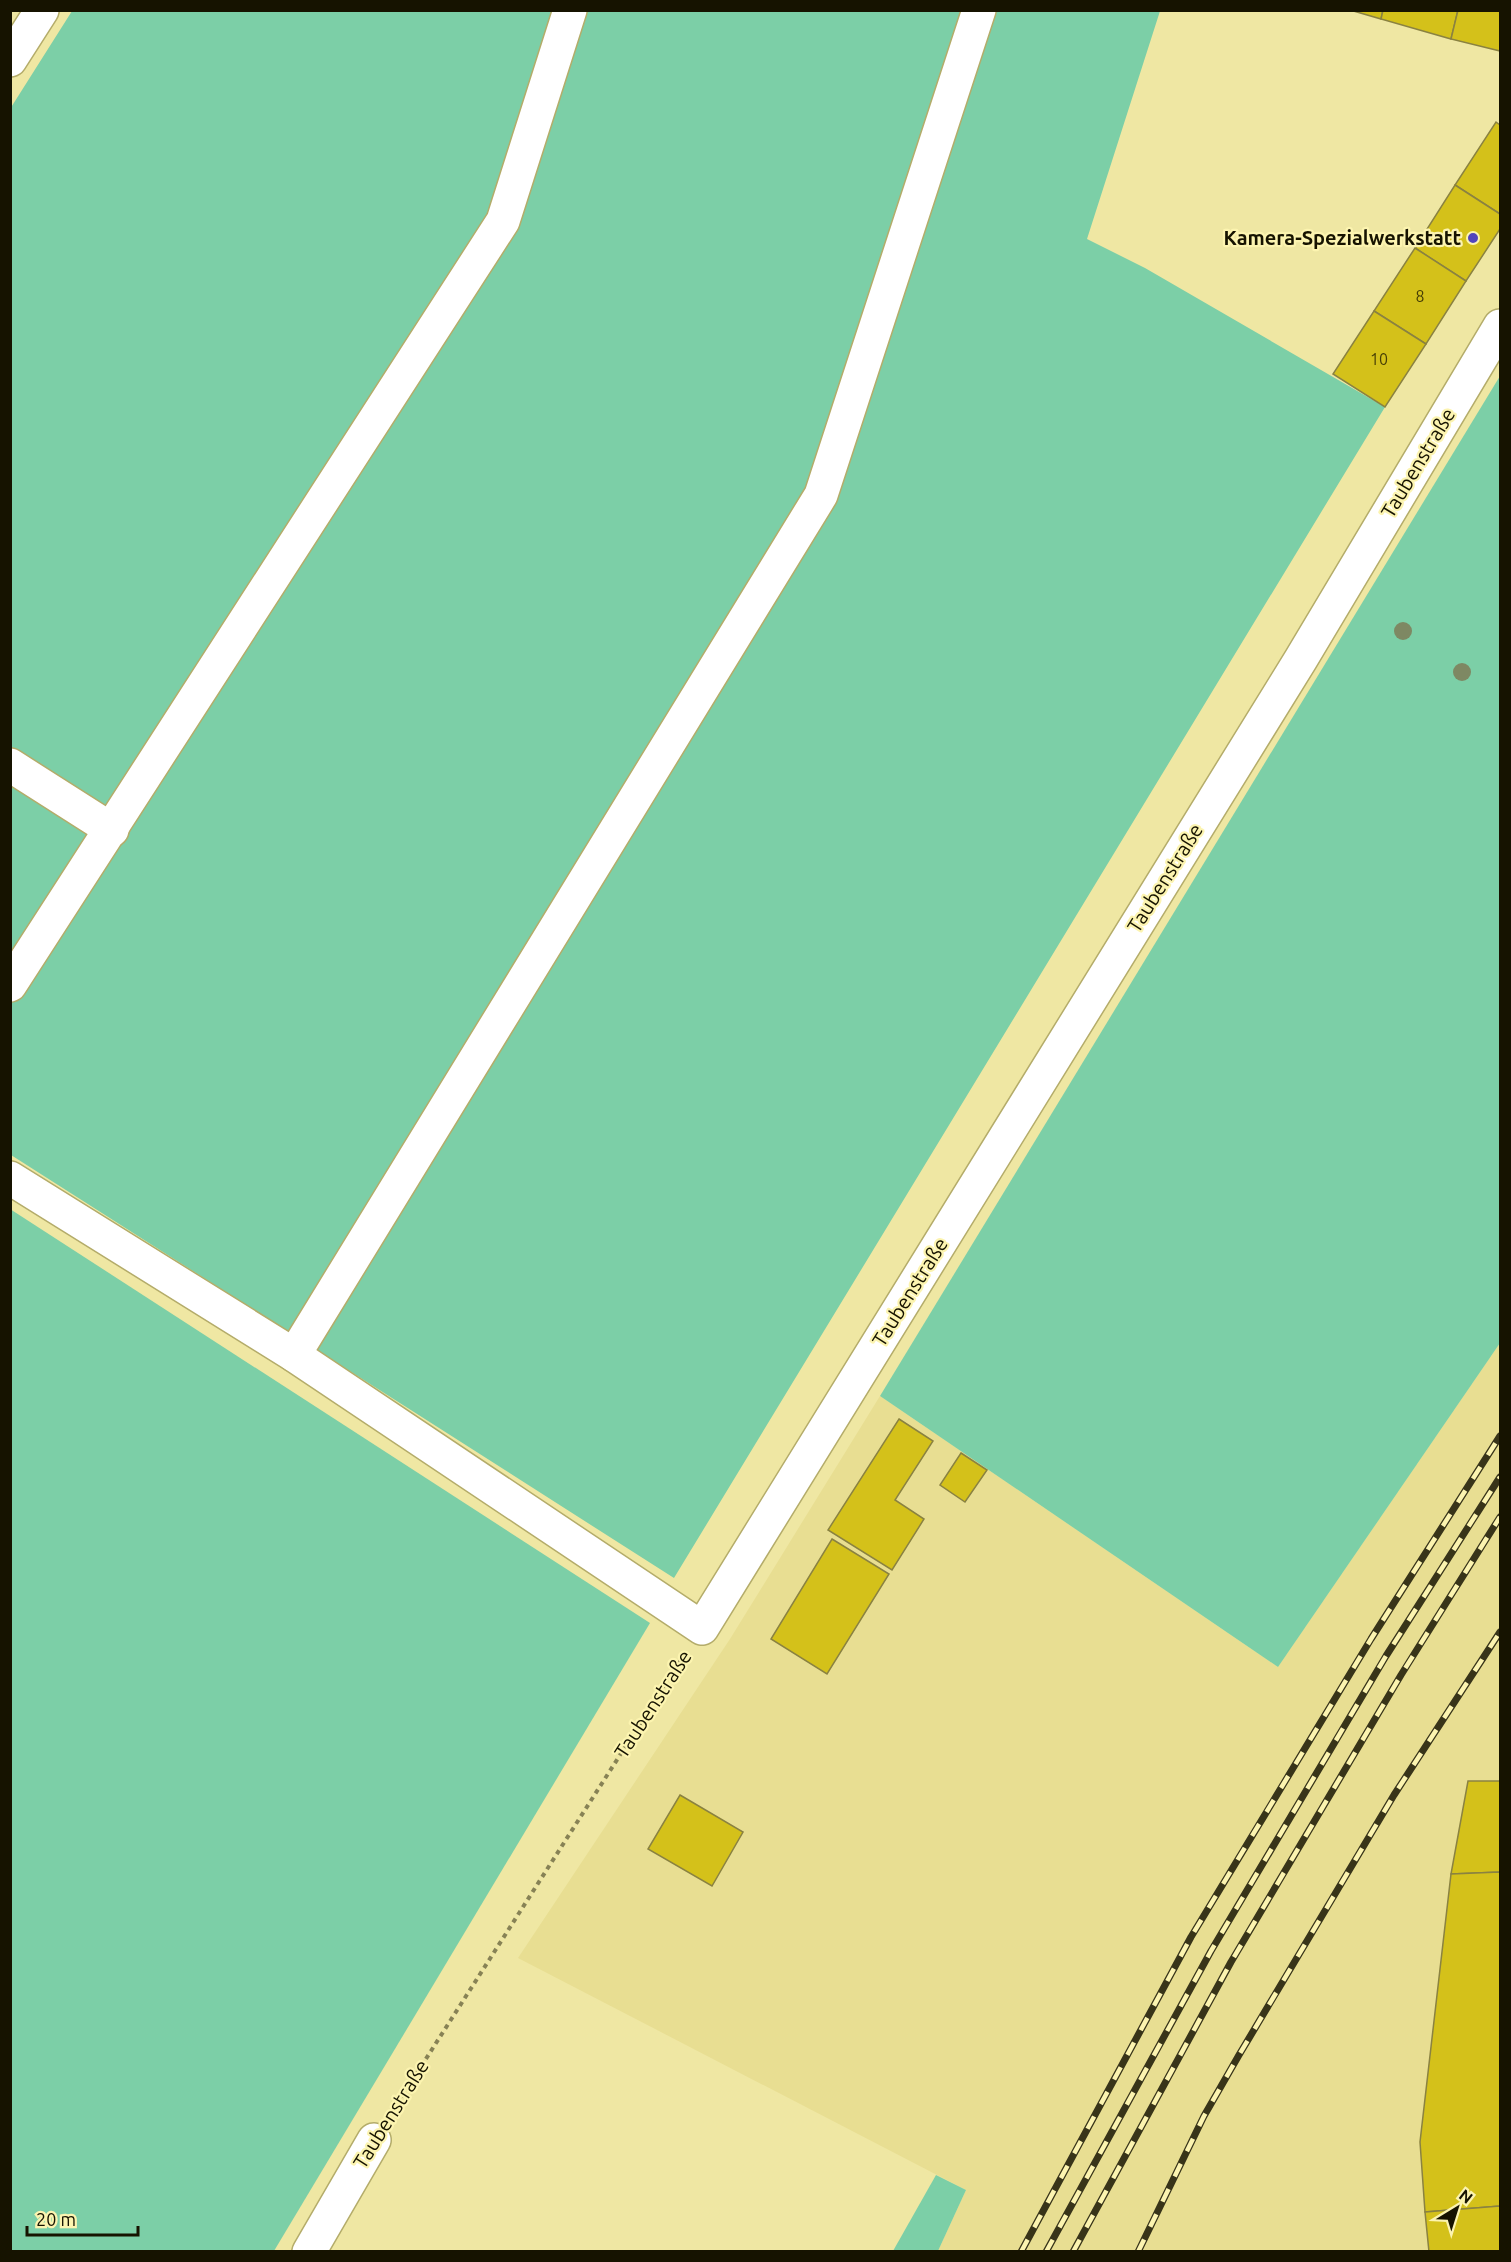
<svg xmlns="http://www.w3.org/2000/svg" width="1511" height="2262" font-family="Ubuntu,sans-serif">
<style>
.built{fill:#e8de92}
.green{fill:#7ccfa7}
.building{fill:#d4c11a;stroke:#8a8241;stroke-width:1.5}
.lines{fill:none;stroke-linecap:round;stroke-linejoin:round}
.minor-casing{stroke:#b4ac6a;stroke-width:36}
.path{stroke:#878255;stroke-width:4;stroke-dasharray:4.5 4.5;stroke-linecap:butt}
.minor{stroke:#fff;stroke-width:33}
.rail-casing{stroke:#383419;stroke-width:7}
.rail{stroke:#fcf4b0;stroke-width:4.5;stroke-dasharray:14;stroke-linecap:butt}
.tree{fill:#7e8863}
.poi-dot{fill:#5245bc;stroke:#fcf4b0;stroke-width:2}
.labels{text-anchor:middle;stroke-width:4.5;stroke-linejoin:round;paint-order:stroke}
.number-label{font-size:16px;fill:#463e06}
.poi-label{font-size:20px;font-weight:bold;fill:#161300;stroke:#fcf4b0;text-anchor:end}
.street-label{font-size:20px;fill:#161300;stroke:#fcf4b0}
</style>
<rect width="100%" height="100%" fill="#efe7a3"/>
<path class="built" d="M1500,1343V2251H938L966,2190L518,1958L730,1639L880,1396L1278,1667Z"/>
<g class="green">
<path d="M72,11H1160L1087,239L1145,268L1385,407L674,1578L11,1155L10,109Z"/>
<path d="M1500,376V1343L1278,1667L880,1396Z"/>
<path d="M10,1209L650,1623L274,2251H11Z"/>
<path d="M936,2175L966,2190L938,2251H893Z"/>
</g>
<g class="building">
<path d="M1350,10H1383L1381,19Z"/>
<path d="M1383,10H1458L1451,39L1381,19Z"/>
<path d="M1458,10H1500V51L1451,39Z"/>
<path d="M1496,122L1500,125V214L1455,185Z"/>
<path d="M1455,185L1500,214V229L1466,281L1415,248Z"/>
<path d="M1415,248L1466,281L1426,344L1374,311Z"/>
<path d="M1374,311L1426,344L1385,407L1333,374Z"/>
<path d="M899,1419L933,1441L895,1500L924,1519L892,1570L828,1530Z"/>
<path d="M961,1453L987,1470L965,1502L940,1485Z"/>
<path d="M832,1539L889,1574L827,1674L771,1639Z"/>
<path d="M1468,1781H1500V1872L1451,1874Z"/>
<path d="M680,1795L743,1832L712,1886L648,1849Z"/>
<path d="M1500,1872V2206L1425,2212L1420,2142L1451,1874Z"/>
<path d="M1500,2206V2252H1429L1425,2212Z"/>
</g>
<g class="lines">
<g class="minor-casing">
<g id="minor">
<path d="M10,60L42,10"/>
<path d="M10,765L112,830"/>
<path d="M10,985L503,221L570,10"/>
<path d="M10,1178L294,1355L702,1628L1301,659L1500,326"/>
<path d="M294,1355L821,495L979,10"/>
<path d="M309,2252L374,2140"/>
</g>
</g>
<path class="path" d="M392,2112L682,1658"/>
<use href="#minor" class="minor"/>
<g class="rail-casing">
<g id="rail">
<path d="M1021,2252L1191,1937L1371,1639L1500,1436"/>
<path d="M1046,2252L1211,1951L1386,1656L1500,1477"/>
<path d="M1073,2252L1231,1962L1401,1675L1500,1517"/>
<path d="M1138,2252L1204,2116L1239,2055L1394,1795L1500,1632"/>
</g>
</g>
<use href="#rail" class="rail"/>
</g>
<g class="tree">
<circle cx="1403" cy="631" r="9"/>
<circle cx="1462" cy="672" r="9"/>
</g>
<circle class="poi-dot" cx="1473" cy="238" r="6"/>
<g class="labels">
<g class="number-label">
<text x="1420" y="302">8</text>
<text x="1379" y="365">10</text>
</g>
<g class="poi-label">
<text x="1461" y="245">Kamera-Spezialwerkstatt</text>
</g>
<g class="street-label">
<text transform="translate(1418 463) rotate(-59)" y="7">Taubenstraße</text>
<text transform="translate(1165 878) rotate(-58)" y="7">Taubenstraße</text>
<text transform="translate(910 1292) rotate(-58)" y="7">Taubenstraße</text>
<text transform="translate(653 1704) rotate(-57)" y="7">Taubenstraße</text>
<text transform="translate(391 2114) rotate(-58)" y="7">Taubenstraße</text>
</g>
</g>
<rect width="1511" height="2262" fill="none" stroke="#161300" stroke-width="24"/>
<g transform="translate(1457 2208) rotate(38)" stroke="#fcf4b0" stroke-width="4.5" paint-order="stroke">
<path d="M0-4.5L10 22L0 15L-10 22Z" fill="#161300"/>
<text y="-9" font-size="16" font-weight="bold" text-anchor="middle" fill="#161300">N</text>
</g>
<path d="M27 2226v9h111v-9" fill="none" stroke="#161300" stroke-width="3"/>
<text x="36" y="2226" font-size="18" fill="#161300" stroke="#fcf4b0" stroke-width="4.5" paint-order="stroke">20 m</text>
</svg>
